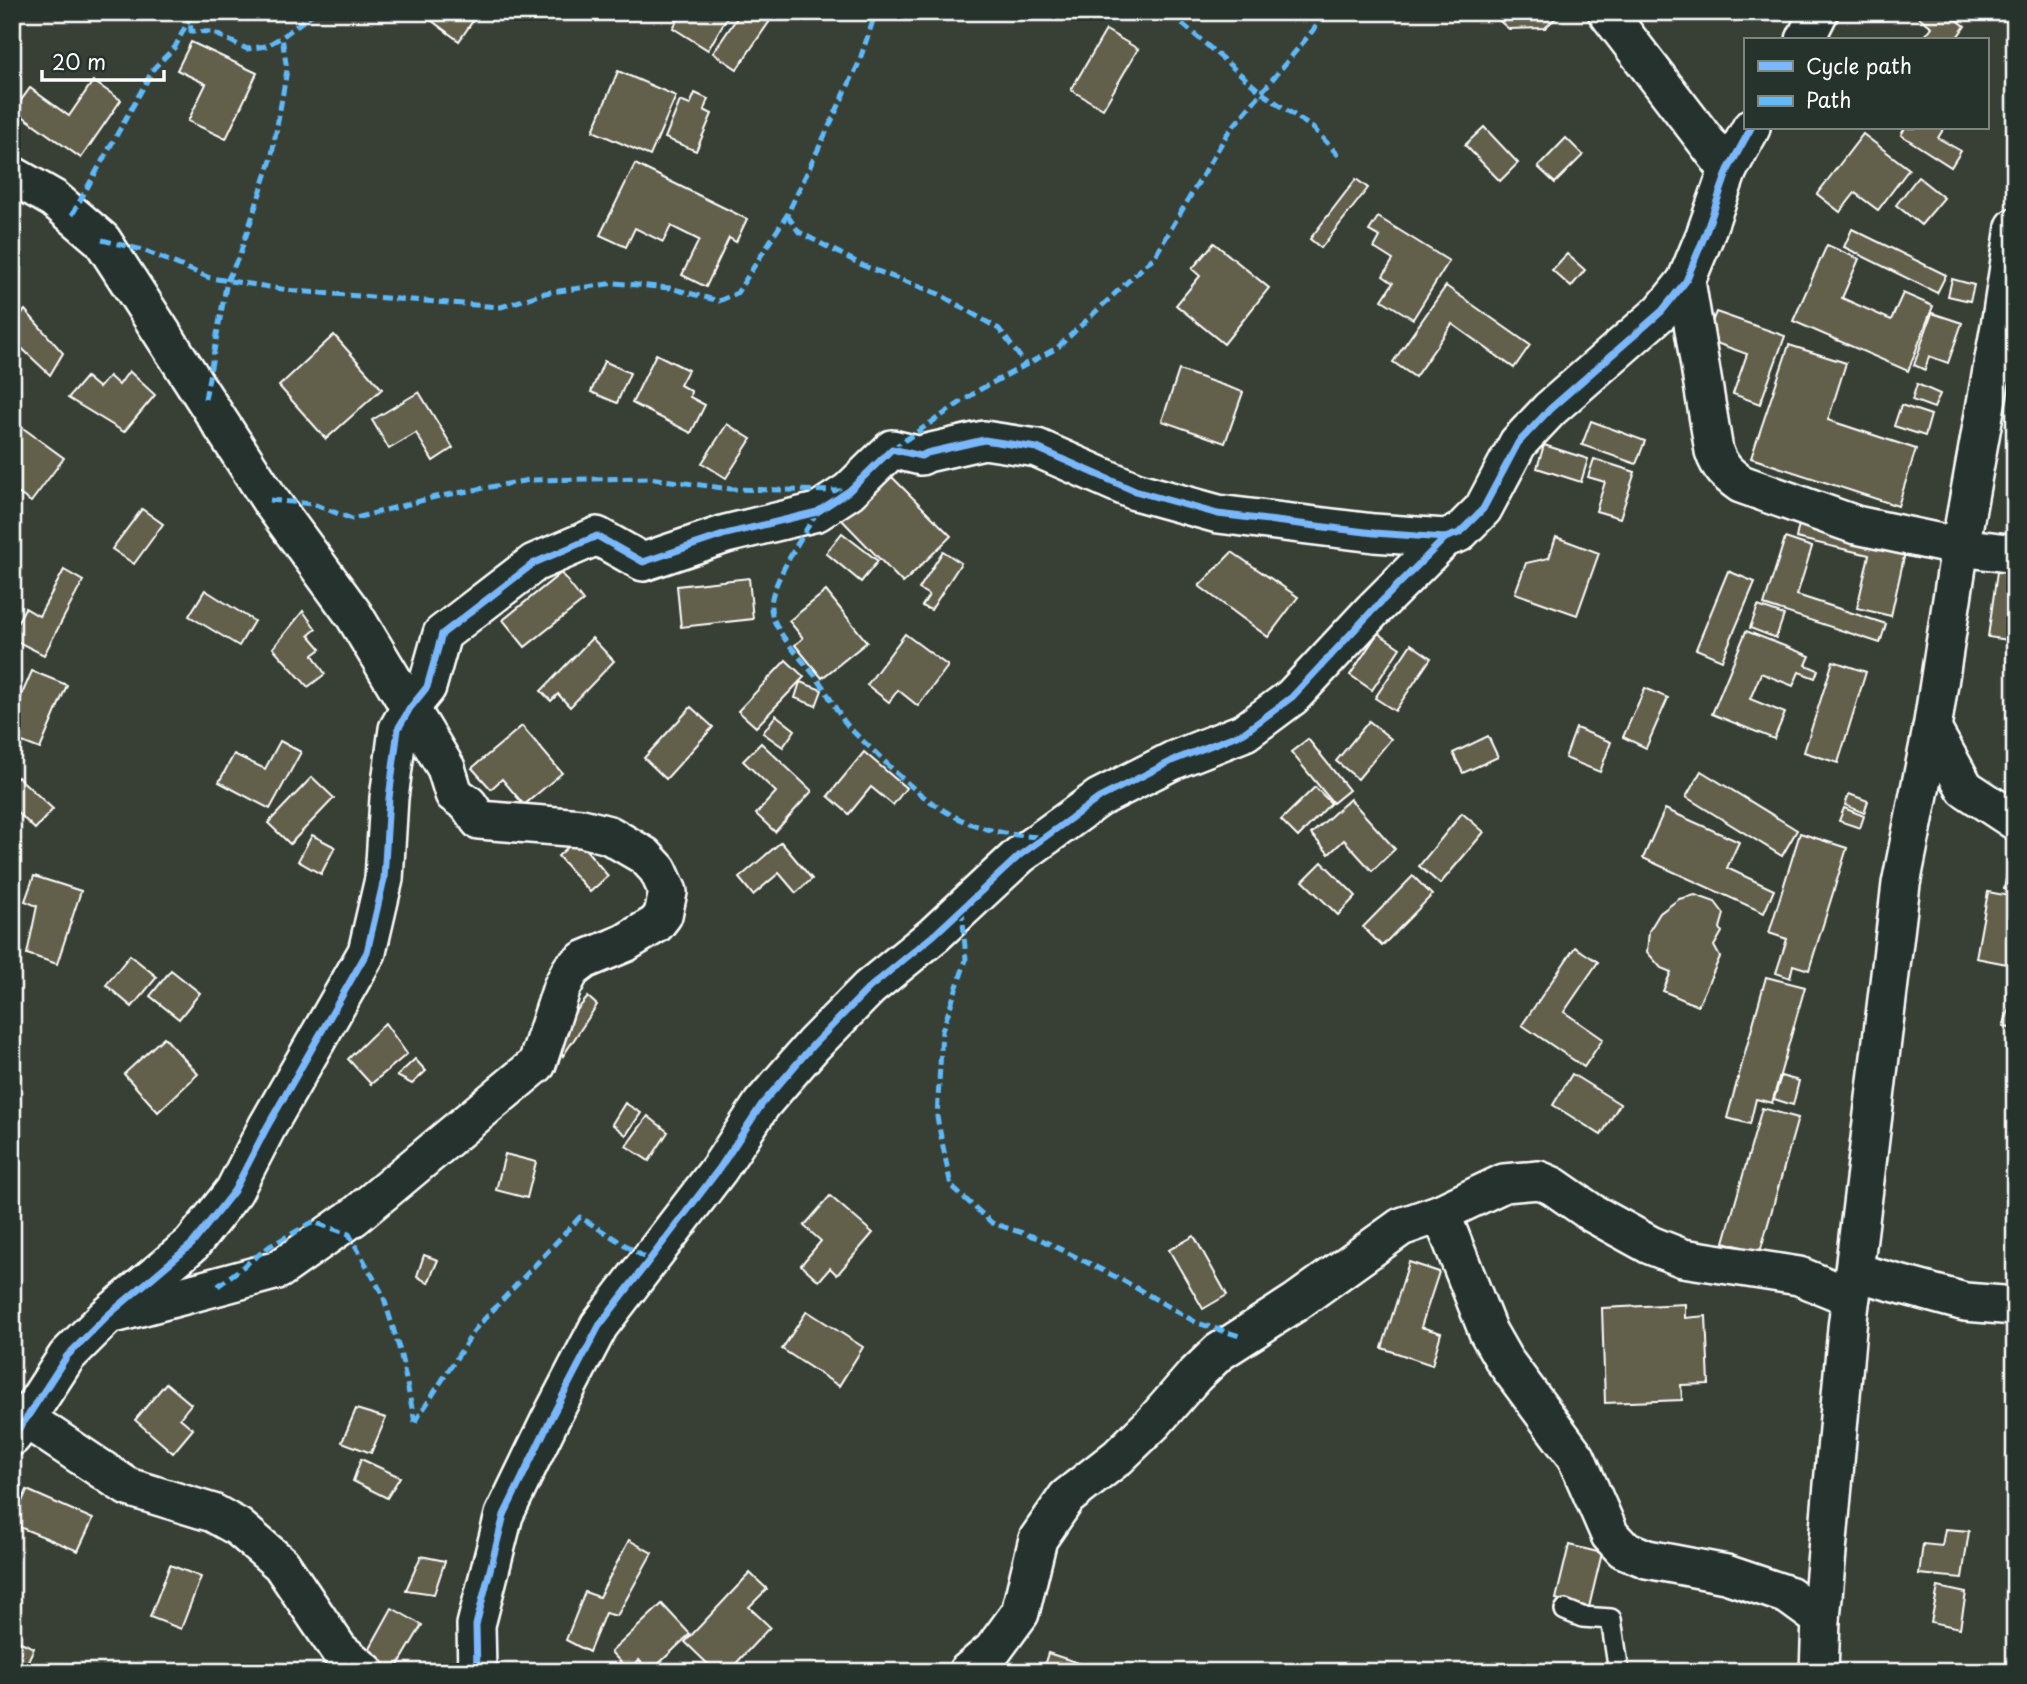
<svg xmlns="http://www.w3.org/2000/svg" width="2027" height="1684" font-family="'Playpen Sans',sans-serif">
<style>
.building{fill:#62604c;stroke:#fff;stroke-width:2}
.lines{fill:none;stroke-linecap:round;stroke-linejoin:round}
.service-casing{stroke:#fff;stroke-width:24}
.minor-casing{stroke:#fff;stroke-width:42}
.service{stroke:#26332d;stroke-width:19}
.minor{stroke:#26332d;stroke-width:37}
.quiet{stroke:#60bafa;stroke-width:5;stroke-dasharray:10 5;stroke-linecap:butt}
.cycleway-casing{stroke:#26332d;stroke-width:11}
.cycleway{stroke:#7ab7fb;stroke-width:7}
</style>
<rect width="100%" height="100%" fill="#384036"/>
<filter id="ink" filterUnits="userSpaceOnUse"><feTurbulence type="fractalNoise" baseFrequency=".0143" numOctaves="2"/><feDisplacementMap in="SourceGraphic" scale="14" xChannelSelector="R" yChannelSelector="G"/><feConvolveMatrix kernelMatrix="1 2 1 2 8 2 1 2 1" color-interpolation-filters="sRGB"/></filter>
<g filter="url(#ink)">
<g class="building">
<path d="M420,12H479L459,41Z"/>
<path d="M682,12H730L708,50L673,28Z"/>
<path d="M741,12H776L737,69L713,53Z"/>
<path d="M1489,12H1562L1545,28L1509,29Z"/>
<path d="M1912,12H1947L1965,26L1955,40H1922L1932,27Z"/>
<path d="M1106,30L1138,49L1103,109L1071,90Z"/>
<path d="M191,42L257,73L226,139L188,121L206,84L177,70Z"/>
<path d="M618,71L676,96L650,156L593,131Z"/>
<path d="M93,81L121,100L81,158L14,110L30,88L69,116Z"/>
<path d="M695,93L708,99L704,110L712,114L696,151L665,138L680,101L690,105Z"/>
<path d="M1484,127L1518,163L1500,181L1465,145Z"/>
<path d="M1905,128H1944L1938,138L1961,151L1951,167L1901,135Z"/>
<path d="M1863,134L1909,169L1878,210L1855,193L1840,212L1817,194Z"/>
<path d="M1566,138L1583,155L1555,183L1538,167Z"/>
<path d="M635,164L747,219L736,242L729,238L706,287L682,275L699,240L671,226L663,242L635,228L626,247L600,235Z"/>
<path d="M1918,177L1944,198L1921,225L1896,205Z"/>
<path d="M1356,179L1368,188L1321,248L1310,239Z"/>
<path d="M1378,217L1449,261L1413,319L1382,300L1393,283L1383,276L1393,260L1374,248L1380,237L1369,231Z"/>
<path d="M1852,229L1946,275L1937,293L1844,247Z"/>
<path d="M1214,243L1269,288L1224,344L1176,305L1200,276L1192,269Z"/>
<path d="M1827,245L1859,259L1842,298L1891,320L1903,293L1933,306L1908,371L1793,321Z"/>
<path d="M1567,254L1585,270L1571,287L1552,270Z"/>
<path d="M1952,279L1974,285L1970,301L1948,296Z"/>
<path d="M1446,286L1530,345L1514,368L1452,324L1415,377L1393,362Z"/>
<path d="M25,310L63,353L50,375L12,339V324Z"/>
<path d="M1716,312L1785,336L1760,404L1733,394L1747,354L1705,339Z"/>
<path d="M1932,313L1962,323L1948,363L1929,356L1925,370L1914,365Z"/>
<path d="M334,335L382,389L326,439L279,386Z"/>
<path d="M1789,345L1846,363L1828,420L1916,449L1898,506L1751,458Z"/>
<path d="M656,354L688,370L680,385L691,391L690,397L705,405L691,433L632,403Z"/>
<path d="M604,361L630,373L617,403L591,392Z"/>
<path d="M1179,370L1243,392L1225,443L1162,421Z"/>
<path d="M129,371L155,395L124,432L68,398L86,377L99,388L109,376L119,385Z"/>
<path d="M1917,384L1940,394L1934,408L1912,400Z"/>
<path d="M419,392L453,448L433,461L416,433L389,449L372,420Z"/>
<path d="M1901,405L1931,415L1925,436L1894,426Z"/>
<path d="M12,420L64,458L31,502L12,489Z"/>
<path d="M1591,421L1645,441L1636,464L1582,445Z"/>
<path d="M727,424L751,439L726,478L702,463Z"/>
<path d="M1544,445L1588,459L1581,482L1537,468Z"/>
<path d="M1594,459L1635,472L1620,518L1596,511L1605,482L1588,477Z"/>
<path d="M885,470L951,536L903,583L838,516Z"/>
<path d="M2015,482V517L2007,515Z"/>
<path d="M142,509L163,524L134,564L112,549Z"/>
<path d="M1801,515L1908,539L1891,616L1857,608L1869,555L1796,538Z"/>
<path d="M842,533L878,561L861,582L826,553Z"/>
<path d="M1556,537L1599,553L1577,615L1515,593L1526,563L1549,558Z"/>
<path d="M1785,538L1812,547L1797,595L1886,624L1880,643L1764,605Z"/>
<path d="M943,551L961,563L931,610L922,606L929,595L919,589Z"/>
<path d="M1232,552L1298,597L1268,637L1199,586Z"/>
<path d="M1999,557L2015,559V641L1988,637Z"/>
<path d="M64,570L83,581L44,655L12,639V633L25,608L39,616Z"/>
<path d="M1728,571L1755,582L1722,660L1696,649Z"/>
<path d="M561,573L583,601L525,647L503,620Z"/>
<path d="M749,578L753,619L681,627L677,586Z"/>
<path d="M205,590L254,621L239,646L189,616Z"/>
<path d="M826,591L867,642L822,678L795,645L803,638L789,621Z"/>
<path d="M1758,606L1784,615L1776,638L1750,628Z"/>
<path d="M303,611L316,629L309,635L321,649L313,655L325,674L308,687L273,648Z"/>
<path d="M1746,631L1810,656L1806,665L1818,670L1815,678L1799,672L1793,686L1761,673L1750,699L1785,713L1774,739L1712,714Z"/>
<path d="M1378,633L1400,648L1372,690L1350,675Z"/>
<path d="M905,634L948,666L918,706L898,690L889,702L867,685Z"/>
<path d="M592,638L614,661L570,707L558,694L551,701L541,691Z"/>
<path d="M1411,644L1431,658L1395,711L1375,698Z"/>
<path d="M786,660L804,677L756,727L738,711Z"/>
<path d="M1833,661L1866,672L1838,763L1804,752Z"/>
<path d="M32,671L67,685L40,749L12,738V717Z"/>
<path d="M800,682L822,690L816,706L795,698Z"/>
<path d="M1645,688L1668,698L1646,748L1623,737Z"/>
<path d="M691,707L713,727L666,779L644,758Z"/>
<path d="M776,715L795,730L783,747L763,733Z"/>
<path d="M1369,721L1391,739L1358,779L1336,761Z"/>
<path d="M522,726L562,773L524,805L502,779L491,789L472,768Z"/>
<path d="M1576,728L1611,742L1600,772L1565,758Z"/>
<path d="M1488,736L1498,757L1463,773L1453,753Z"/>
<path d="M1308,739L1349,790L1333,803L1291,752Z"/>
<path d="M280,741L301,752L270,809L219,782L234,754L265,769Z"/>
<path d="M761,743L812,791L775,832L756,814L776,792L743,761Z"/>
<path d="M864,752L906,788L893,805L871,787L849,814L828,796Z"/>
<path d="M1701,771L1797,830L1782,856L1686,797Z"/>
<path d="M18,777L53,809L35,829L12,807V783Z"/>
<path d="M312,777L334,798L290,844L268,823Z"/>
<path d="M1315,787L1331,803L1298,837L1281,820Z"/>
<path d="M1849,794L1868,801L1864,813L1845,805Z"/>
<path d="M1350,799L1395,849L1372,871L1344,840L1329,854L1311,834Z"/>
<path d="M1844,808L1864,816L1860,828L1839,821Z"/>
<path d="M1665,809L1739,842L1727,868L1774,890L1764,913L1643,858Z"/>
<path d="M1462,813L1484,832L1440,884L1419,866Z"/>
<path d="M1800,833L1847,848L1809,970L1793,965L1790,978L1776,973L1787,939L1769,933Z"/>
<path d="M312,835L335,847L321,874L298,861Z"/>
<path d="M577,839L608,876L590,892L558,856Z"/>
<path d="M781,842L812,879L796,893L779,873L753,895L739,878Z"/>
<path d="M2012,848H2015V891L2004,889Z"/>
<path d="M1322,862L1356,896L1338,915L1303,881Z"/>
<path d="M34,876L81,891L57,964L27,954L37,906L25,901Z"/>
<path d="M1413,876L1432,895L1382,946L1363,927Z"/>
<path d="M1988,892L2015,897V952L2012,965L1976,958Z"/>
<path d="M1695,895L1715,902L1724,914L1720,928L1722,932L1714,946L1720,957L1698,1006L1663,991L1671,972L1661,968L1647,952L1649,931L1660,913L1679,899Z"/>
<path d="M1575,947L1598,962L1564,1012L1603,1039L1584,1067L1522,1025Z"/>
<path d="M130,955L157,977L132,1007L106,985Z"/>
<path d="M171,970L200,993L179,1019L150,996Z"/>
<path d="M1766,977L1805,987L1772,1103L1756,1099L1750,1124L1727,1118Z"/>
<path d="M588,997L597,1005L563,1056L554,1037Z"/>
<path d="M2013,1000L2015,1001V1030L2003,1026Z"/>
<path d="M385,1023L407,1054L371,1084L348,1059Z"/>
<path d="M164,1037L198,1074L158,1112L124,1074Z"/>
<path d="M415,1059L426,1071L412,1084L397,1076Z"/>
<path d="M1572,1074L1620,1104L1601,1135L1553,1105Z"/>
<path d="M1781,1076L1799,1081L1793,1105L1774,1099Z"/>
<path d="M625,1103L641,1113L626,1135L612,1124Z"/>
<path d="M1762,1108L1798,1118L1760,1252L1724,1242Z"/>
<path d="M648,1116L668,1132L649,1161L626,1146Z"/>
<path d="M505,1154L536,1162L527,1198L496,1190Z"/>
<path d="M830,1196L873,1233L837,1275L830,1268L819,1281L801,1265L821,1241L804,1226Z"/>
<path d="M1194,1236L1227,1295L1203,1309L1169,1250Z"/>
<path d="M424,1255L438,1260L428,1283L417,1276Z"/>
<path d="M1409,1262L1439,1272L1421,1327L1441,1333L1432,1365L1382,1348Z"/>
<path d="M1685,1304V1318L1706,1316L1709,1384L1681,1385L1682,1400L1605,1403L1602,1308Z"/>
<path d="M807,1311L863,1347L839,1386L782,1349Z"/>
<path d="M166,1383L191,1404L180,1418L193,1429L173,1453L135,1420Z"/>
<path d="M356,1409L386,1418L371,1453L342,1442Z"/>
<path d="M361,1459L400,1477L387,1498L353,1481Z"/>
<path d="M27,1490L93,1519L78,1551L12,1524Z"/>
<path d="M1945,1529L1969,1531L1962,1578L1919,1574L1923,1544L1942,1546Z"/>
<path d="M629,1540L652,1553L617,1616L605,1613L589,1652L566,1640L585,1592L599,1597Z"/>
<path d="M1569,1545L1602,1553L1589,1607L1556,1599Z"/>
<path d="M421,1556L445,1561L434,1594L406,1590Z"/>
<path d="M170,1565L201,1577L181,1629L150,1617Z"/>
<path d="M750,1573L767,1589L749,1607L770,1627L728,1672H716L685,1642Z"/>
<path d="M1938,1587L1966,1593L1960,1628L1931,1622Z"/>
<path d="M662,1604L690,1634L650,1672L639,1660L628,1670L611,1652Z"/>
<path d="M392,1608L422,1625L394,1672L366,1655Z"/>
<path d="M12,1638L34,1648L23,1672H12Z"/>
<path d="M1048,1653L1091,1667L1089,1672H1042Z"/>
</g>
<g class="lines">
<g class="service-casing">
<path id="service" d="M1565,1610L1582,1617L1611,1619L1619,1672"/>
</g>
<g class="minor-casing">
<g id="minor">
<path d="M1607,12L1728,170"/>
<path d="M1805,40L1819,12"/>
<path d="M12,175L54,199L102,240L270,500L354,615L446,768L454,794L468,804L479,820L582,828L609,835L645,856L658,870L668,892L663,915L656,924L625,943L584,960L571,970L562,987L537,1064L355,1216L278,1270L118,1313"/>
<path d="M1686,281L1714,451C1719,467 1728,475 1741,484L1856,525L1960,547L2015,554"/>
<path d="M1932,729L1965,788L2015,821"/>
<path d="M1441,1213L1488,1332L1504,1360L1576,1457L1610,1535L1623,1549L1647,1559L1726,1574L1788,1595L1821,1619"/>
<path d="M1855,1272L1965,1302L2015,1306"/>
<path d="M26,1419L128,1487L213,1513L238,1527L281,1564L339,1650L366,1672"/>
<path d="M12,1437L26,1419L67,1356L107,1316L192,1244L234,1191L267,1127L367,952L384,879L389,798L398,729L410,708L427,687L442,634L534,563L597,536L643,562L726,534L817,512L849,491L892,449L921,456L927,453L984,440L1037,448L1135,491L1218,514L1374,533L1445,538L1459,533L1483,509L1518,443L1550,409L1662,311L1686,281L1705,235L1728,170L1751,128"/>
<path d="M477,1672L476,1625L504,1515L550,1420L599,1326L719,1169L762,1104L813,1045L869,988L934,935L1020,855L1099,798L1174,760L1245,732L1292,697L1372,611L1445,538"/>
<path d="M967,1672L993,1650L1020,1613L1038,1539L1067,1497L1118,1457L1153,1423L1194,1376L1219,1352L1295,1303L1401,1227L1441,1213L1504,1183L1539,1180L1553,1186L1592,1213L1650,1245L1683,1258L1799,1276L1851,1297"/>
<path d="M1819,1672L1821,1619L1847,1328L1901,884L1932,729L1960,547L2000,326L2015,227"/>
</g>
</g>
<use href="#service" class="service"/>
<use href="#minor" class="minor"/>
<g class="quiet">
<path d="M1171,14L1261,92L1314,129L1342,159"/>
<path d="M72,215L154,68L175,47L190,17L191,31L212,32L247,49L266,46L282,37L315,12"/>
<path d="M787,215L799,232L864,266L939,294L999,329L1026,365"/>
<path d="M102,240L143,250L210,278L295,291L501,307L545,293L615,283L670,288L719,301L737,293L787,215L858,65L876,12"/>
<path d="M205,399L227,281L240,254L271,160L287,70L282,37"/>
<path d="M892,449L979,390L1057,348L1155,256L1227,134L1319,23L1330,12"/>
<path d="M270,500L313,504L352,519L435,497L529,480L649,478L730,489L846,491"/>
<path d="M817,512C804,534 770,584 771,607C771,629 802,659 816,677C827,691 834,707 844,721C854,734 867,744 878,755C931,808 966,834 1043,837"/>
<path d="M962,909L966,960L942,1031L937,1117L951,1186L992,1223L1038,1238L1124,1281L1197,1323L1243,1337"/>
<path d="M218,1286L270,1246L313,1222L349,1234L383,1295L400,1351L415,1422"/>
<path d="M415,1422L476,1328L580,1217L649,1260"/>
</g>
<g class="cycleway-casing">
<g id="cycleway">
<path d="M12,1437L26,1419L67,1356L107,1316L192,1244L234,1191L267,1127L367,952L384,879L389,798L398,729L410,708L427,687L442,634L534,563L597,536L643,562L726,534L817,512L849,491L892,449L921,456L927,453L984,440L1037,448L1135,491L1218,514L1374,533L1445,538L1459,533L1483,509L1518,443L1550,409L1662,311L1686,281L1705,235L1728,170L1751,128"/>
<path d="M477,1672L476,1625L504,1515L550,1420L599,1326L719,1169L762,1104L813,1045L869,988L934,935L1020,855L1099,798L1174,760L1245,732L1292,697L1372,611L1445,538"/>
</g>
</g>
<use href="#cycleway" class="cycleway"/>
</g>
</g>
<rect width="2027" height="1684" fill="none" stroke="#26332d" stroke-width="42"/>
<rect x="21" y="21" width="1985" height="1642" fill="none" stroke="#fff" stroke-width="2.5" filter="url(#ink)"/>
<rect x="1744" y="38" width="245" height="91" fill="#26332d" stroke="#7d8581" stroke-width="2"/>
<rect x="1758" y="61" width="35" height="10" fill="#7ab7fb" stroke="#7d8581" stroke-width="2"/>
<text x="1806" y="74" font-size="21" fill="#ffffff">Cycle path</text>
<rect x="1758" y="96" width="35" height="10" fill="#60bafa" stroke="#7d8581" stroke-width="2"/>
<text x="1806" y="108" font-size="21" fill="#ffffff">Path</text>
<path d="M42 70v10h122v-10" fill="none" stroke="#ffffff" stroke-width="3.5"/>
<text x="52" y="70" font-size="21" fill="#ffffff" stroke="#26332d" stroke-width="5" paint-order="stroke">20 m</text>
</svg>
